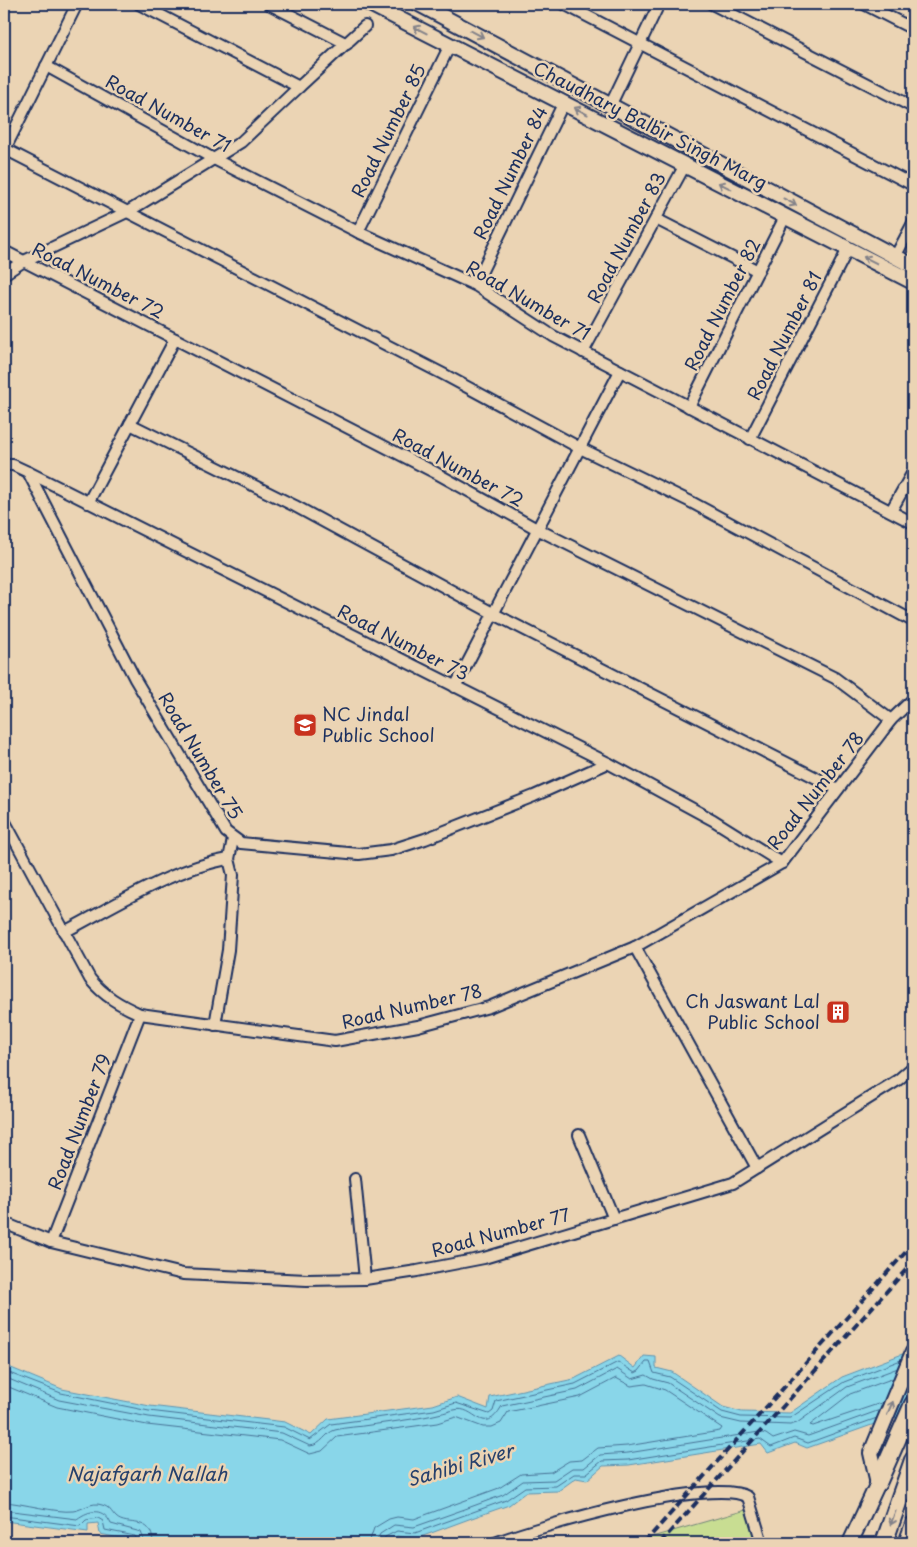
<svg xmlns="http://www.w3.org/2000/svg" width="917" height="1547" font-family="'Playpen Sans',sans-serif">
<style>
.green{fill:#c8dd92;stroke:#728678}
.water{fill:#89d6e9;stroke:#5d93b1}
.lines{fill:none;stroke-linecap:round;stroke-linejoin:round}
.shore{stroke:#477296;stroke-width:1}
.street-casing{stroke:#1b2f5e;stroke-width:14}
.secondary-casing{stroke:#1b2f5e;stroke-width:18}
.primary-casing{stroke:#1b2f5e;stroke-width:20}
.street{stroke:#ebd4b4;stroke-width:10}
.secondary{stroke:#ebd4b4;stroke-width:14}
.primary{stroke:#ebd4b4;stroke-width:16}
.rail{stroke:#1b2f5e;stroke-width:4;stroke-dasharray:8 4;stroke-linecap:butt}
.oneway{stroke:#838289}
.labels{text-anchor:middle;stroke-width:5;stroke-linejoin:round;paint-order:stroke}
.street-label{font-size:18px;fill:#1b2f5e;stroke:#ebd4b4}
.poi-label{font-size:18px;fill:#1b2f5e;stroke:#ebd4b4;text-anchor:start}
.water-label{font-size:19px;font-style:italic;fill:#26406c;stroke:#ebd4b4}
</style>
<rect width="100%" height="100%" fill="#ebd4b4"/>
<filter id="ink" filterUnits="userSpaceOnUse"><feTurbulence type="fractalNoise" baseFrequency=".02" numOctaves="2"/><feDisplacementMap in="SourceGraphic" scale="10" xChannelSelector="R" yChannelSelector="G"/><feConvolveMatrix kernelMatrix="1 2 1 2 8 2 1 2 1" color-interpolation-filters="sRGB"/></filter>
<g filter="url(#ink)">
<path class="green" d="M746,1510L757,1543H631Z"/>
<path class="water" d="M913,1350V1414L883,1421L807,1448L795,1443L768,1453L761,1444L629,1465L603,1466L587,1480L576,1478L558,1491L526,1492L509,1505L469,1519L415,1539L397,1536L384,1543H145L100,1534L98,1523L88,1524V1532L4,1521V1365L62,1389L150,1406L285,1422L311,1435L328,1419L433,1405L457,1397L488,1409L490,1397L574,1379L619,1356L635,1368L644,1356L656,1357V1368L672,1372L723,1407L742,1412L790,1413L842,1377Z"/>
<g class="lines">
<g class="shore">
<path d="M4,1371L61,1393L149,1411L284,1427L310,1440L331,1424L434,1410L456,1403L489,1414L493,1411L496,1401L575,1384L618,1362L635,1373L639,1371L646,1362H650L654,1373L670,1377L722,1412L741,1417L790,1418L844,1382L901,1360"/>
<path d="M4,1377L59,1400L149,1417L282,1433L310,1446C322,1445 325,1433 335,1430C346,1427 359,1427 370,1425C398,1421 426,1418 454,1410C475,1404 483,1439 502,1406L577,1390L617,1369L632,1379L646,1375L653,1379L668,1383L720,1418L741,1423L790,1425L797,1423L847,1387L898,1368"/>
<path d="M4,1385L57,1407L147,1425L280,1440L310,1454L322,1451L337,1437L437,1423L456,1417L483,1427H492L501,1423L508,1412L580,1397L616,1378L631,1386L646,1384L665,1390L722,1428L720,1431L627,1446L598,1448L582,1460L569,1461L551,1472L521,1474L499,1488L414,1519L397,1517L389,1519L374,1528L369,1543"/>
<path d="M884,1402L813,1426L810,1425L850,1394L894,1378"/>
<path d="M4,1502C23,1503 56,1513 73,1511C83,1510 91,1501 102,1505C110,1507 111,1512 116,1517C127,1528 152,1514 153,1543"/>
<path d="M4,1510L77,1519C90,1509 104,1508 111,1524L141,1532L145,1543"/>
<path d="M4,1516L80,1526L86,1520L98,1518L103,1521L105,1530L135,1536L139,1543"/>
<path d="M376,1543L380,1534L394,1525L414,1527L465,1509L503,1495L523,1481L554,1480L572,1468H584L600,1455L628,1453L759,1432L766,1434L773,1439L794,1432L808,1436L880,1410"/>
<path d="M383,1543L385,1537L397,1531L415,1533L506,1500L525,1487L556,1486L574,1474H586L602,1461L628,1460L760,1439L771,1447L794,1438L808,1443L877,1418"/>
</g>
<g class="street-casing">
<g id="street">
<path d="M139,4L299,87L365,26"/>
<path d="M269,4L347,44"/>
<path d="M564,4L913,185"/>
<path d="M712,4L913,107"/>
<path d="M864,4L913,29"/>
<path d="M46,66L214,159L358,232L475,285L553,336L913,523"/>
<path d="M610,106L659,4"/>
<path d="M5,149L443,374L580,448L689,501L913,621"/>
<path d="M4,151L77,4"/>
<path d="M656,219L758,271"/>
<path d="M358,232L450,45"/>
<path d="M4,251L436,473L537,529L835,678L891,720"/>
<path d="M895,257L913,223"/>
<path d="M4,274L24,261L129,211L241,142L299,87"/>
<path d="M475,285L564,102"/>
<path d="M583,352L685,165"/>
<path d="M689,407L785,217"/>
<path d="M130,424L295,506L498,616L838,789"/>
<path d="M750,439L848,249"/>
<path d="M4,465H13L28,472L608,763L713,820L782,863"/>
<path d="M28,472L135,679L226,832L241,843L359,854L391,850L425,839L534,796L608,763"/>
<path d="M88,503L175,339"/>
<path d="M891,511L913,472"/>
<path d="M455,687L620,371"/>
<path d="M4,820L90,979C104,996 120,1005 140,1014L335,1041L418,1026L489,1007L635,947L782,863L891,720L913,699"/>
<path d="M64,932C114,906 173,868 229,859"/>
<path d="M635,947L757,1168"/>
<path d="M215,1025L228,950L233,875L229,859L233,839"/>
<path d="M579,1135L614,1219"/>
<path d="M355,1179L365,1279"/>
<path d="M4,1223L51,1242L183,1274L307,1280L365,1279L417,1271L484,1258L733,1183L898,1080L913,1067"/>
<path d="M51,1242L140,1014"/>
<path d="M495,1543C536,1527 713,1476 748,1497L762,1543"/>
</g>
</g>
<g class="secondary-casing">
<g id="secondary">
<path d="M370,4L913,282"/>
<path d="M419,4L913,266"/>
<path d="M850,1543L878,1483L871,1453L913,1352"/>
<path d="M906,1543L913,1524"/>
</g>
</g>
<g class="primary-casing">
<g id="primary">
<path d="M878,1483L913,1404"/>
<path d="M884,1543L913,1460"/>
</g>
</g>
<use href="#street" class="street"/>
<use href="#secondary" class="secondary"/>
<use href="#primary" class="primary"/>
<g class="rail">
<path d="M644,1543L913,1244"/>
<path d="M660,1543L913,1262"/>
</g>
</g>
<defs><path id="oneway-shaft" d="M-6 0H5M1.5-3L5.5 0L1.5 3" fill="none" stroke-width="1.6" stroke-linecap="round" stroke-linejoin="round" transform="scale(1.25)"/></defs>
<g class="oneway">
<use href="#oneway-shaft" transform="translate(420 30) rotate(-153)"/>
<use href="#oneway-shaft" transform="translate(477 34) rotate(28)"/>
<use href="#oneway-shaft" transform="translate(581 111) rotate(-152)"/>
<use href="#oneway-shaft" transform="translate(725 186) rotate(-153)"/>
<use href="#oneway-shaft" transform="translate(790 202) rotate(28)"/>
<use href="#oneway-shaft" transform="translate(870 260) rotate(-153)"/>
<use href="#oneway-shaft" transform="translate(890 1408) rotate(-67)"/>
<use href="#oneway-shaft" transform="translate(893 1518) rotate(110)"/>
</g>
</g>
<defs>
<g id="school-square" transform="scale(1.25)"><rect x="-9" y="-9" width="18" height="18" rx="4" fill="#c8321e" stroke="#ebd4b4"/><path d="M0-5L7-2L0 1L-7-2ZM-4 1L0 2.5L4 1V4Q0 6-4 4Z" fill="#fff"/></g>
<g id="building-square" transform="scale(1.25)"><rect x="-9" y="-9" width="18" height="18" rx="4" fill="#c8321e" stroke="#ebd4b4"/><path d="M-4-6H4V6H1V3H-1V6H-4ZM-2.5-4.3h1.7v1.8h-1.7ZM.8-4.3h1.7v1.8H.8ZM-2.5-1h1.7V.8h-1.7ZM.8-1h1.7V.8H.8Z" fill="#fff"/></g>
</defs>
<g fill-rule="evenodd">
<use href="#school-square" x="305" y="725"/>
<use href="#building-square" x="838" y="1012"/>
</g>
<g class="labels">
<g class="street-label">
<text transform="translate(168 114) rotate(29)" y="6">Road Number 71</text>
<text transform="translate(650 126) rotate(27)" y="6">Chaudhary Balbir Singh Marg</text>
<text transform="translate(389 131) rotate(-64)" y="6">Road Number 85</text>
<text transform="translate(511 173) rotate(-64)" y="6">Road Number 84</text>
<text transform="translate(627 238) rotate(-62)" y="6">Road Number 83</text>
<text transform="translate(98 281) rotate(27)" y="6">Road Number 72</text>
<text transform="translate(528 301) rotate(30)" y="6">Road Number 71</text>
<text transform="translate(723 305) rotate(-63)" y="6">Road Number 82</text>
<text transform="translate(785 336) rotate(-63)" y="6">Road Number 81</text>
<text transform="translate(458 468) rotate(28)" y="6">Road Number 72</text>
<text transform="translate(403 643) rotate(27)" y="6">Road Number 73</text>
<text transform="translate(200 756) rotate(59)" y="6">Road Number 75</text>
<text transform="translate(816 791) rotate(-52)" y="6">Road Number 78</text>
<text transform="translate(412 1007) rotate(-13)" y="6">Road Number 78</text>
<text transform="translate(80 1122) rotate(-69)" y="6">Road Number 79</text>
<text transform="translate(501 1233) rotate(-15)" y="6">Road Number 77</text>
</g>
<g class="poi-label">
<text x="322" y="721">NC Jindal<tspan x="322" dy="21">Public School</tspan></text>
<text x="820" y="1008" text-anchor="end">Ch Jaswant Lal<tspan x="820" dy="21">Public School</tspan></text>
</g>
<g class="water-label">
<text transform="translate(460 1465) rotate(-16)" y="7">Sahibi River</text>
<text x="147" y="1481">Najafgarh Nallah</text>
</g>
</g>
<rect width="917" height="1547" fill="none" stroke="#ebd4b4" stroke-width="20"/>
<rect x="10" y="10" width="897" height="1527" fill="none" stroke="#1b2f5e" stroke-width="2" filter="url(#ink)"/>
</svg>
